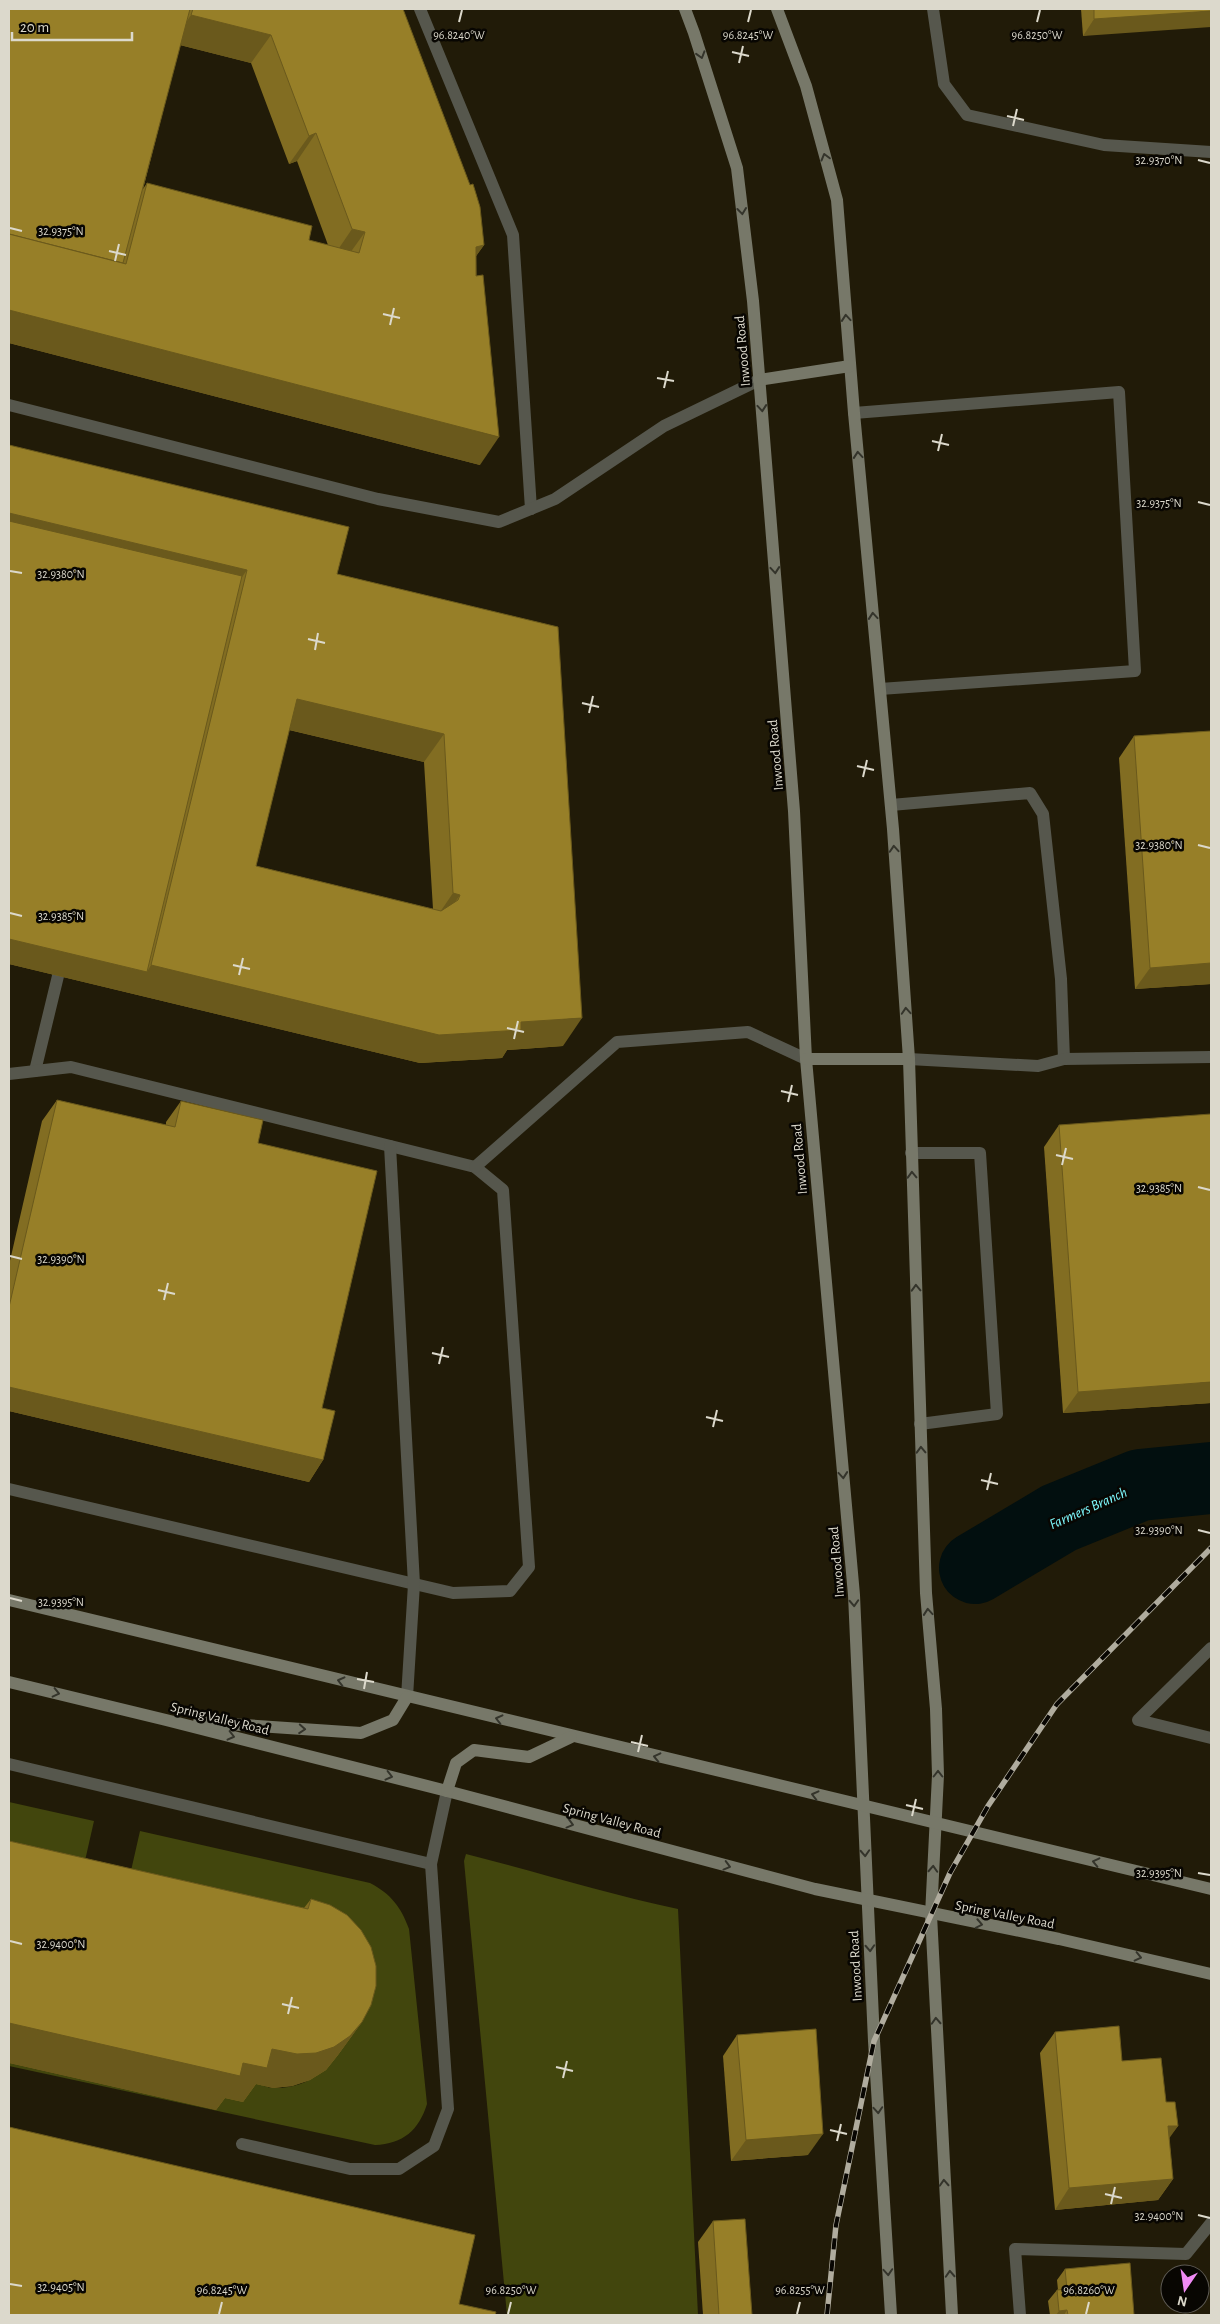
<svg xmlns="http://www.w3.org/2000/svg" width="1220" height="2324" font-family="'Alegreya Sans',sans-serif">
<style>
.green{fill:#42460d}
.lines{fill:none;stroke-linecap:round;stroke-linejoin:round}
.river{stroke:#020f0f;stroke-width:72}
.lane{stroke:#56574d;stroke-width:12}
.street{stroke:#56574d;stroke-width:12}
.secondary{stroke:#777869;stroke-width:12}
.rail-casing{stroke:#b0ac9e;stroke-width:5.5}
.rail{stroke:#080602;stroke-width:4;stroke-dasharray:11;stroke-linecap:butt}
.wall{fill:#826d22;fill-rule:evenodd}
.shaded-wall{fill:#6a591c}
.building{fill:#977f28;stroke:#6a591c;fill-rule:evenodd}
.oneway{stroke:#34342b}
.ticks{fill:none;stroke:#dcd9cc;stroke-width:2}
.labels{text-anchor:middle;stroke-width:5;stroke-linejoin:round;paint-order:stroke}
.street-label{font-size:14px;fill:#dcd9cc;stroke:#080602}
.water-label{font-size:15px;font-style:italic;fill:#7cf7fb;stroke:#080602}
.ticks-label{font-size:12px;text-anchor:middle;fill:#dcd9cc;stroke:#080602;stroke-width:5;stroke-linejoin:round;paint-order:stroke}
</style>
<rect width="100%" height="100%" fill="#211b08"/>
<g class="green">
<path d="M9,1802L94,1821L77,1896L9,1880Z"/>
<path d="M140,1831L370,1883C391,1894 401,1907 409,1929L427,2104C419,2130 403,2144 375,2145L9,2066V2063L216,2110L219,2096C227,2092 239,2084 247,2083C256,2081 266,2088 274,2088C309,2089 332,2067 347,2039L123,1906Z"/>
<path d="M466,1854C537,1872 607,1894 678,1909L698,2315H507L464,1861Z"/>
</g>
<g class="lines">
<path class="river" d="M975,1568L1059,1518L1140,1485L1211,1478"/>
<g class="lane">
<path d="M420,9L513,235L531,509"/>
<path d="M933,9L944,84L967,115L1104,145L1211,152"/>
<path d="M854,413L1119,392L1135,671L880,689"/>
<path d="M891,805L1030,793L1043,814L1061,979L1064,1059L1038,1066L909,1059"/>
<path d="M1064,1059L1211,1057"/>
<path d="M35,1071L58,976"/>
<path d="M9,1074L71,1067L475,1167L503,1190L529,1567L510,1591L453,1593L9,1489"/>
<path d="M390,1146L414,1584L407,1697"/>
<path d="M911,1153H980L997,1414L920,1424"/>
<path d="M475,1167L617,1042L748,1032L806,1059"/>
<path d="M1211,1648L1138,1720L1211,1738"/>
<path d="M9,1764L431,1864"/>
<path d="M242,2144L350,2169H399L434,2146L448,2109L431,1864L447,1791"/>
<path d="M1020,2315L1015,2249L1186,2254L1211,2223"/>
</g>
<path class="street" d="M9,405L378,499L499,522L555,499L664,426L759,380"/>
<g class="secondary">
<path d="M685,9L694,33L737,168L753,301L794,811L806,1059L854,1595L874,2041L891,2315"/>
<path d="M777,9L806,86L837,200L854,413L893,829L909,1059L926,1593L936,1709L938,1775L931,1915L952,2315"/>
<path d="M759,380L850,366"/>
<path d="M806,1059H909"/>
<path d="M9,1600L1211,1889"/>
<path d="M9,1682L166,1720L447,1791L815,1889L1059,1939L1211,1974"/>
<path d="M199,1722L361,1733L393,1720L407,1697"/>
<path d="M447,1791L456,1763L474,1750L529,1757L571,1737"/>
</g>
<g class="rail-casing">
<path id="rail" d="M827,2315L836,2225L874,2041L950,1873L988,1806L1057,1704L1211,1548"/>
</g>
<use href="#rail" class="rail"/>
</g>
<g class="wall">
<path d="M9,9H403L484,245L476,256L480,465L9,343ZM180,45L251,63L289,164L297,161L328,245L309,240L147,183L143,189Z"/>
<path d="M1081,9H1211L1083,36Z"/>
<path d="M9,445L337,574L558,627L563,1046L507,1050L502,1058L420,1063L9,964ZM289,730L424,762L433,909L256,866Z"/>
<path d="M1211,731V984L1135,989L1119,758L1134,736Z"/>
<path d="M57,1100L166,1125V1122L181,1101L258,1143L322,1408L323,1460L309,1482L9,1411V1265L42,1121Z"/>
<path d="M1059,1125L1211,1403L1063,1413L1044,1147Z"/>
<path d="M9,1841L304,1908L311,1899L362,2022L338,2055L326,2070L310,2080L292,2086L273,2088L256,2084L243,2102L225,2098L216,2110L9,2063Z"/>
<path d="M1055,2032L1122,2061L1166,2102L1178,2126L1169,2137L1173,2179L1158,2200L1055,2210L1040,2053Z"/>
<path d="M737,2035L808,2155L731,2161L723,2056Z"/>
<path d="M713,2221L752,2315H703L698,2242Z"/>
<path d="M1065,2269L1134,2315H1050L1048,2301L1057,2290H1058L1057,2280Z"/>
</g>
<g class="shaded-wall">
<path d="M1211,11V27L1083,36L1094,19Z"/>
<path d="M191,15L271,35L251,63L172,43Z"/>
<path d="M316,133L297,161L289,164L309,136Z"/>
<path d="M352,229L365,232L345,260L333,257Z"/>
<path d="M484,245L464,273L476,247Z"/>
<path d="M9,310L499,437L480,465L9,343Z"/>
<path d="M9,513L247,570L227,598L9,545Z"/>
<path d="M297,699L444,734L424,762L277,727Z"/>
<path d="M453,893L460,895L440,923L434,921Z"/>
<path d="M9,939L147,972L151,965L521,1022L582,1018L563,1046L507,1050L502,1058L420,1063L9,964Z"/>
<path d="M1211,963V984L1135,989L1150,968Z"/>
<path d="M1211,1382V1403L1063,1413L1078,1392Z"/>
<path d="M9,1387L323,1460L309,1482L9,1411Z"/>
<path d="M362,2022L338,2055L326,2070L310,2080L292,2086L273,2088L256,2084L243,2102L225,2098L216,2110L9,2063V2023L243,2063L272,2049Z"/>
<path d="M1168,2126H1178L1163,2147Z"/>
<path d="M823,2134L808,2155L731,2161L746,2140Z"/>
<path d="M1173,2179L1158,2200L1055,2210L1069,2188Z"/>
<path d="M1067,2310L1064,2315H1056L1059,2311Z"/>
</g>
<g class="building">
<path d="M9,9H190L123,263L9,234Z"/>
<path d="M193,9H403L470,185L473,184L480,207L484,245L476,247V276L483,275L499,437L9,310V234L126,264L147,183L312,226L309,240L359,253L365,232L352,229L316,133L309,136L271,35L191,15Z"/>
<path d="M1094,9H1211V11L1094,19Z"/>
<path d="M9,445L349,527L337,574L558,627L582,1018L521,1022V1030L439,1035L151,965L247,570L9,513ZM297,699L444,734L453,893L460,895L458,900L441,911L256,866Z"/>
<path d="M9,521L242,576L147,972L9,939Z"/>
<path d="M1211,731V963L1150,968L1134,736Z"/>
<path d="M57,1100L175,1127L181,1101L263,1120L258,1143L377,1171L322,1408L335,1411L323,1460L9,1387V1307Z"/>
<path d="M1211,1114V1382L1078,1392L1059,1125Z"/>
<path d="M9,1841L308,1909L311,1899L330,1905L347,1915L361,1930L371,1947L376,1966V1986L371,2005L362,2022L350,2036L334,2047L316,2053L297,2054L272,2049L267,2068L243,2063L240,2076L9,2023Z"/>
<path d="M1119,2026L1122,2061L1161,2058L1166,2102H1175L1178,2126H1168L1173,2179L1069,2188L1055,2032Z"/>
<path d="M816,2029L823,2134L746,2140L737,2035Z"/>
<path d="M9,2127L475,2235L459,2304L496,2312L495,2315H9Z"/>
<path d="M745,2219L752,2315H719L713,2221Z"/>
<path d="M1130,2263L1134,2315H1068L1067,2310L1059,2311L1057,2290L1067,2289L1065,2269Z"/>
</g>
<defs><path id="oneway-chevron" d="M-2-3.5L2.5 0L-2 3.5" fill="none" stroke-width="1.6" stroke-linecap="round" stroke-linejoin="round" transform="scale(1.25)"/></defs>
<g class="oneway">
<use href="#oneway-chevron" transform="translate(701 55) rotate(73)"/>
<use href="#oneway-chevron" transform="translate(825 157) rotate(-105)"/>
<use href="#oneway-chevron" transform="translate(742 211) rotate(83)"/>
<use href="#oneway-chevron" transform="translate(846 318) rotate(-95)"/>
<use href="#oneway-chevron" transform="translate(762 408) rotate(85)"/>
<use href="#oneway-chevron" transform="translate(858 455) rotate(-95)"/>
<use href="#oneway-chevron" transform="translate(775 570) rotate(85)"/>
<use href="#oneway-chevron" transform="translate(873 616) rotate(-95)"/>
<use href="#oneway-chevron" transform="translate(894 849) rotate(-94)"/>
<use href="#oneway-chevron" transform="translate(906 1011) rotate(-94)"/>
<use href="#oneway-chevron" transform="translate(912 1175) rotate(-92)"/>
<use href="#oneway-chevron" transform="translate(916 1288) rotate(-92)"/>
<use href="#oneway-chevron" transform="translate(921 1450) rotate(-92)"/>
<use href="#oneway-chevron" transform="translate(843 1475) rotate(85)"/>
<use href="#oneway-chevron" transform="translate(854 1603) rotate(87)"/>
<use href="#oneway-chevron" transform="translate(928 1612) rotate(-95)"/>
<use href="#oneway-chevron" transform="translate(341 1681) rotate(-166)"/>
<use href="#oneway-chevron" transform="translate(56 1693) rotate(13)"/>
<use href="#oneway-chevron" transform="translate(499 1719) rotate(-166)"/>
<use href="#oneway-chevron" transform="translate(302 1729) rotate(4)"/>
<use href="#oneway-chevron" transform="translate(231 1736) rotate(14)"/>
<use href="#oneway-chevron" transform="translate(657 1757) rotate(-167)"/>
<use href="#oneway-chevron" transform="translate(938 1774) rotate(-90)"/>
<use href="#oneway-chevron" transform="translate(389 1776) rotate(14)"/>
<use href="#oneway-chevron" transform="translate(815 1795) rotate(-166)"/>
<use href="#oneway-chevron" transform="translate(570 1824) rotate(15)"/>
<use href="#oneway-chevron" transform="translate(865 1853) rotate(87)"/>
<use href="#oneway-chevron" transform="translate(1096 1862) rotate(-167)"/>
<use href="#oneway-chevron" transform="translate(727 1866) rotate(15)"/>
<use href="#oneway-chevron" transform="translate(933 1869) rotate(-87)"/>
<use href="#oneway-chevron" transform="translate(979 1924) rotate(11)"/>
<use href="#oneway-chevron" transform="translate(870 1948) rotate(87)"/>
<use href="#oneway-chevron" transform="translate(1138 1957) rotate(13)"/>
<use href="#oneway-chevron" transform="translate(936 2021) rotate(-93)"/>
<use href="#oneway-chevron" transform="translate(878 2110) rotate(86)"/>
<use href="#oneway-chevron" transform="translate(944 2183) rotate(-93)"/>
<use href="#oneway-chevron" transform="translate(888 2272) rotate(86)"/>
<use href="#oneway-chevron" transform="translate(950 2274) rotate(-93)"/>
</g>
<path class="ticks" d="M459,22L462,10M748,22L751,10M1037,22L1040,10M732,52L749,56M739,63L743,46M1007,116L1024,120M1013,126L1017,109M1198,160L1210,163M10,228L22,231M109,251L126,255M115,261L119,244M383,314L400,318M390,325L394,308M657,378L674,381M664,388L668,371M932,441L949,445M938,451L942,434M1198,502L1210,505M10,571L22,573M308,639L325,643M315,650L318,633M582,703L599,707M589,713L593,696M857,766L874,770M863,777L867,760M1198,845L1210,848M10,913L22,916M233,965L250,969M239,975L243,958M507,1028L524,1032M514,1039L518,1021M781,1091L798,1095M788,1102L792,1085M1056,1155L1073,1159M1062,1165L1066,1148M1198,1187L1210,1190M10,1256L22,1259M158,1290L175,1294M164,1300L168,1283M432,1353L449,1357M439,1364L443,1347M706,1417L723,1421M713,1427L717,1410M981,1480L998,1484M987,1490L991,1473M1198,1530L1210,1533M10,1598L22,1601M357,1679L374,1682M364,1689L367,1672M631,1742L648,1746M638,1752L642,1735M906,1805L923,1809M912,1816L916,1799M1198,1873L1210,1875M10,1941L22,1944M282,2004L299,2008M288,2014L292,1997M556,2067L573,2071M563,2078L567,2061M830,2130L847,2134M837,2141L841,2124M1105,2194L1122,2198M1111,2204L1115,2187M1198,2215L1210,2218M10,2284L22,2286M219,2314L222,2302M508,2314L511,2302M797,2314L800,2302M1086,2314L1089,2302"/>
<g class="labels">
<g class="street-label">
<text transform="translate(742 351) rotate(-95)" y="5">Inwood Road</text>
<text transform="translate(775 755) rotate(-95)" y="5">Inwood Road</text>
<text transform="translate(799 1159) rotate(-95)" y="5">Inwood Road</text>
<text transform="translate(836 1562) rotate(-95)" y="5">Inwood Road</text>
<text transform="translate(220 1718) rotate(14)" y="5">Spring Valley Road</text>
<text transform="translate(612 1820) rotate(15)" y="5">Spring Valley Road</text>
<text transform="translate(1005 1914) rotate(11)" y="5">Spring Valley Road</text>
<text transform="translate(855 1966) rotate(-93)" y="5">Inwood Road</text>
</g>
<g class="water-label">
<text transform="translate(1088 1508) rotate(-24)" y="5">Farmers Branch</text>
</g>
</g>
<g class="ticks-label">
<text x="459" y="39">96.8240°W</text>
<text x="748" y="39">96.8245°W</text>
<text x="1037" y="39">96.8250°W</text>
<text x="1159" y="164">32.9370°N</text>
<text x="61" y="235">32.9375°N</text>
<text x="1159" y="507">32.9375°N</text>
<text x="61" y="578">32.9380°N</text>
<text x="1159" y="849">32.9380°N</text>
<text x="61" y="920">32.9385°N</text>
<text x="1159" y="1192">32.9385°N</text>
<text x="61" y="1263">32.9390°N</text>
<text x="1159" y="1534">32.9390°N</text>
<text x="61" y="1606">32.9395°N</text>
<text x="1159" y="1877">32.9395°N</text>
<text x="61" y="1948">32.9400°N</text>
<text x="1159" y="2220">32.9400°N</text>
<text x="61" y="2291">32.9405°N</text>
<text x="222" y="2294">96.8245°W</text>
<text x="511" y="2294">96.8250°W</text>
<text x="800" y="2294">96.8255°W</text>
<text x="1089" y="2294">96.8260°W</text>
</g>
<rect width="1220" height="2324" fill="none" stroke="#dcd9cc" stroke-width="20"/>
<g transform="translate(1185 2289) rotate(193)"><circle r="24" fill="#080602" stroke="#5d5a53"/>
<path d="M0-4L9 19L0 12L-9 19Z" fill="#f08bf5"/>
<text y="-8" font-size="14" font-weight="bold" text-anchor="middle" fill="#dcd9cc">N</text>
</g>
<path d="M12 32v8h120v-8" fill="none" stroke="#dcd9cc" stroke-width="2.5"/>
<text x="20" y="32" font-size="15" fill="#dcd9cc" stroke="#080602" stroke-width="4" paint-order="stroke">20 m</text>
</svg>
